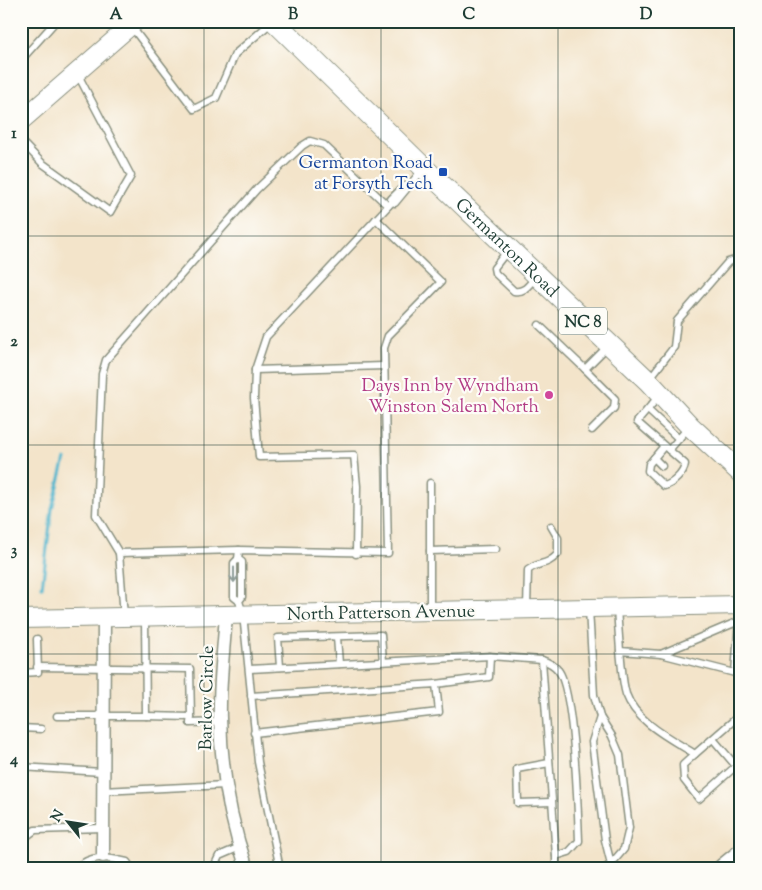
<svg xmlns="http://www.w3.org/2000/svg" width="762" height="890" font-family="'Sorts Mill Goudy',serif">
<style>
.lines{fill:none;stroke-linecap:round;stroke-linejoin:round}
.stream{stroke:#4fb5cd;stroke-width:3}
.lane-casing{stroke:#89907f;stroke-width:9}
.street-casing{stroke:#89907f;stroke-width:15}
.secondary-casing{stroke:#89907f;stroke-width:20}
.primary-casing{stroke:#89907f;stroke-width:22}
.highway-casing{stroke:#89907f;stroke-width:25}
.lane{stroke:#fff;stroke-width:6}
.street{stroke:#fff;stroke-width:12}
.secondary{stroke:#fff;stroke-width:18}
.primary{stroke:#fff;stroke-width:20}
.highway{stroke:#fff;stroke-width:22}
.oneway{stroke:#8f9e9a}
.grid{fill:none;stroke:#1f3d34;stroke-width:1;stroke-opacity:0.55}
.transit-dot{fill:#1a4fb4;stroke:#fdfcf7;stroke-width:2}
.hotel-dot{fill:#d1479c;stroke:#fdfcf7;stroke-width:2}
.labels{text-anchor:middle;stroke-width:4.5;stroke-linejoin:round;paint-order:stroke}
.shield{fill:#fdfcf7;stroke:#62766e;stroke-width:1}
.shield-label{font-size:16px;font-weight:bold;fill:#1f3d34}
.transit-label{font-size:18px;fill:#164399;stroke:#fdfcf7;text-anchor:end}
.street-label{font-size:18px;fill:#1f3d34;stroke:#fdfcf7}
.hotel-label{font-size:18px;fill:#b23c85;stroke:#fdfcf7;text-anchor:end}
.neatline{fill:none;stroke:#1f3d34;stroke-width:2}
.grid-label{font-size:16px;text-anchor:middle;font-weight:bold;fill:#1f3d34}
</style>
<rect width="100%" height="100%" fill="#fdfcf7"/>
<filter id="ink" filterUnits="userSpaceOnUse"><feTurbulence type="fractalNoise" baseFrequency=".02" numOctaves="2"/><feDisplacementMap in="SourceGraphic" scale="10" xChannelSelector="R" yChannelSelector="G"/><feConvolveMatrix kernelMatrix="1 2 1 2 8 2 1 2 1" color-interpolation-filters="sRGB"/></filter>
<filter id="wash" filterUnits="userSpaceOnUse"><feTurbulence type="fractalNoise" baseFrequency=".0096" numOctaves="4" result="noise"/><feDisplacementMap in="SourceGraphic" scale="20" xChannelSelector="R" yChannelSelector="G"/><feGaussianBlur stdDeviation="1.12" result="paint"/><feColorMatrix in="noise" values="0 0 0 0 0 0 0 0 0 0 0 0 0 0 0 0 0 1.4 0 .05"/><feComposite in="paint" operator="in"/></filter>
<g filter="url(#wash)">
<rect width="100%" height="100%" fill="#f3e4ca"/>
<g class="lines">
<path class="stream" d="M42,587L52,509L65,459"/>
</g>
</g>
<g filter="url(#ink)">
<g class="lines">
<g class="lane-casing">
<g id="lane">
<path d="M131,26L194,109L216,98L235,54L272,22"/>
<path d="M21,60L56,21"/>
<path d="M21,141L42,163L110,212L131,176L77,73"/>
<path d="M408,186H404L391,199L392,202L395,203L423,169"/>
<path d="M508,250L494,268L495,273L514,291C525,293 529,284 536,277"/>
<path d="M539,325L585,369L608,346"/>
<path d="M585,369L615,399L614,408L592,430"/>
<path d="M255,370L384,366"/>
<path d="M650,378L674,347L677,321L728,262L741,258"/>
<path d="M659,396L637,422L685,464C684,473 673,484 664,486L648,471L649,464L664,446"/>
<path d="M648,410L679,439"/>
<path d="M669,450L688,428"/>
<path d="M654,458L662,466"/>
<path d="M430,551V483"/>
<path d="M119,553L96,515L102,374L106,360L257,189L302,146L310,141L324,145L388,206"/>
<path d="M356,554L357,486L354,455L259,457L254,398L255,370L266,337L392,202"/>
<path d="M238,559L239,550L388,553L384,348L388,336L441,282L376,219"/>
<path d="M239,601L242,597V562L238,559L234,563V597L239,601L243,614L258,762L280,869"/>
<path d="M527,608L528,570C540,561 545,567 558,554V538L551,526"/>
<path d="M589,609L594,695L600,717L612,736L620,755L629,828L624,849L611,864L604,869"/>
<path d="M617,609L620,651L661,654L735,673L740,606"/>
<path d="M430,610V551L496,549"/>
<path d="M124,616L119,553L239,550"/>
<path d="M337,637L339,664"/>
<path d="M620,651C622,665 622,681 626,694C636,722 671,739 695,754L741,714"/>
<path d="M661,654L739,621"/>
<path d="M542,660L556,856"/>
<path d="M37,667L190,669L191,717L146,716"/>
<path d="M280,667L278,638L381,635L383,661"/>
<path d="M250,669L490,656L542,660C548,662 554,665 558,670C574,689 578,811 579,841L569,852L556,856V869"/>
<path d="M21,673L38,672L37,639"/>
<path d="M735,673L741,679"/>
<path d="M436,684L489,677L490,656"/>
<path d="M251,696L436,684L439,712L254,733"/>
<path d="M57,716H146L145,619"/>
<path d="M191,717L190,723L220,722"/>
<path d="M600,717L592,742L605,840L611,864"/>
<path d="M21,728L41,729"/>
<path d="M695,754L683,765L684,780L699,799L736,766L713,739"/>
<path d="M549,763L517,769L518,803L552,802"/>
<path d="M21,767L102,772"/>
<path d="M102,791L226,785"/>
<path d="M21,848L24,838L35,830L102,828"/>
<path d="M75,869C91,854 106,857 127,862L132,869"/>
<path d="M213,869L219,856L240,847"/>
</g>
</g>
<g class="street-casing">
<g id="street">
<path d="M226,614C224,648 219,684 220,718C221,769 230,820 247,869"/>
<path d="M103,856L104,617"/>
</g>
</g>
<g class="secondary-casing">
<g id="secondary">
<path d="M21,121L136,21"/>
<path d="M21,619L741,605"/>
</g>
</g>
<g class="primary-casing">
<g id="primary">
<path id="s1" d="M274,21L424,168L648,381L690,426L741,473"/>
</g>
</g>
<g class="highway-casing">
<path id="highway" d="M725,869L741,856"/>
</g>
<use href="#lane" class="lane"/>
<use href="#street" class="street"/>
<use href="#secondary" class="secondary"/>
<use href="#primary" class="primary"/>
<use href="#highway" class="highway"/>
</g>
<defs><path id="oneway-shaft" d="M-6 0H5M1.5-3L5.5 0L1.5 3" fill="none" stroke-width="1.6" stroke-linecap="round" stroke-linejoin="round" transform="scale(1.25)"/></defs>
<use class="oneway" href="#oneway-shaft" transform="translate(234 575) rotate(90)"/>
</g>
<path class="grid" d="M204,21V869M381,21V869M558,21V869M21,236H741M21,445H741M21,654H741"/>
<rect class="transit-dot" x="438" y="167" width="10" height="10" rx="2.5"/>
<circle class="hotel-dot" cx="549" cy="395" r="5"/>
<g class="labels">
<rect class="shield" x="559" y="307.5" width="48" height="27" rx="4"/>
<g class="shield-label">
<text x="583" y="327">NC 8</text>
</g>
<g class="transit-label">
<text x="433" y="168">Germanton Road<tspan x="433" dy="21">at Forsyth Tech</tspan></text>
</g>
<g class="street-label">
<text dy="6" stroke="none"><textPath href="#s1" startOffset="325">Germanton Road</textPath></text>
<text transform="translate(381 612) rotate(-1)" y="6">North Patterson Avenue</text>
<text transform="translate(206 698) rotate(-89)" y="6">Barlow Circle</text>
</g>
<g class="hotel-label">
<text x="539" y="391">Days Inn by Wyndham<tspan x="539" dy="21">Winston Salem North</tspan></text>
</g>
</g>
<rect width="762" height="890" fill="none" stroke="#fdfcf7" stroke-width="55"/>
<g transform="translate(68 822) rotate(300)" stroke="#fdfcf7" stroke-width="4" paint-order="stroke">
<path d="M0-4L9 19L0 12L-9 19Z" fill="#1f3d34"/>
<text y="-8" font-size="14" font-weight="bold" text-anchor="middle" fill="#1f3d34">N</text>
</g>
<rect x="28" y="28" width="706" height="834" class="neatline"/>
<g class="grid-label">
<text x="116" y="19">A</text>
<text x="293" y="19">B</text>
<text x="469" y="19">C</text>
<text x="646" y="19">D</text>
<text x="14" y="138">1</text>
<text x="14" y="346">2</text>
<text x="14" y="555">3</text>
<text x="14" y="764">4</text>
</g>
</svg>
